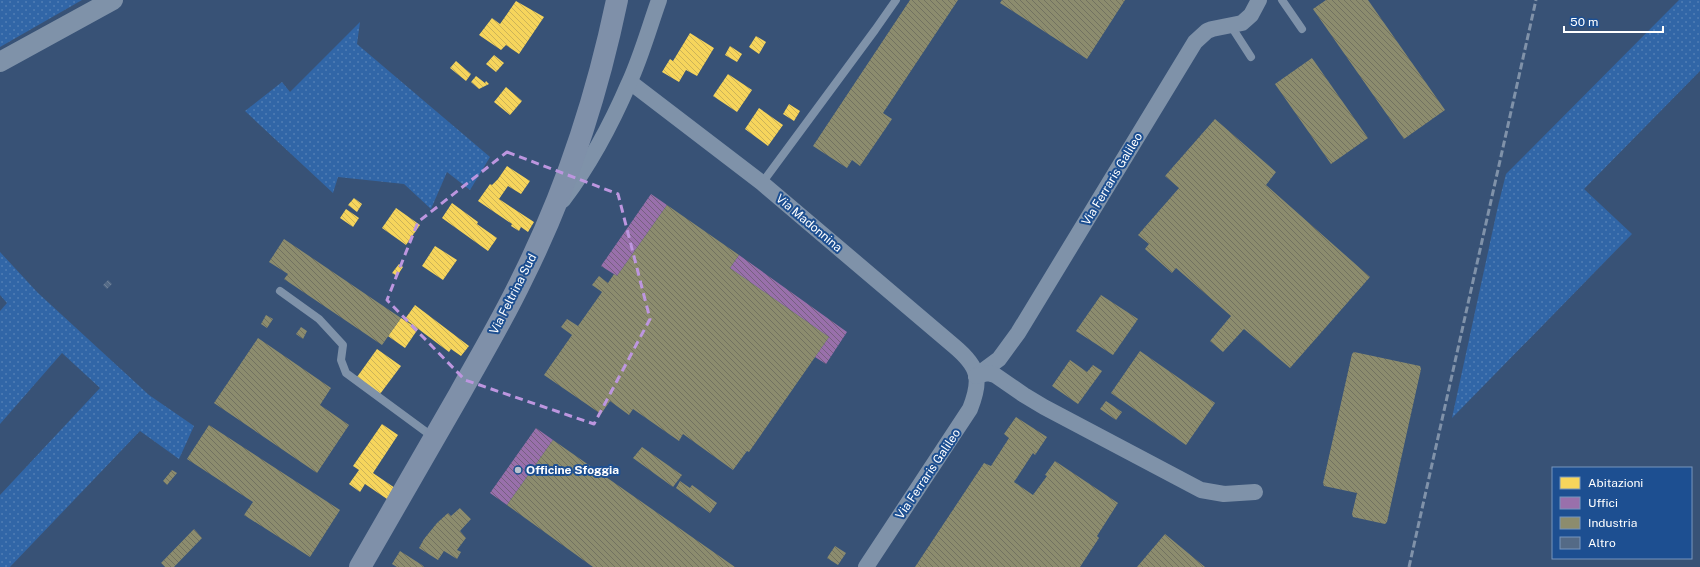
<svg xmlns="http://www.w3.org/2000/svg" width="1700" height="567" font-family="'Public Sans',sans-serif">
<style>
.grass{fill:url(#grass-dots)}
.homes{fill:url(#homes-back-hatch)}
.offices{fill:url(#offices-back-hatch)}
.industry{fill:url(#industry-back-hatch)}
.building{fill:url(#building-back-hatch)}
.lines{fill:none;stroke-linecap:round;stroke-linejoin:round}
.service{stroke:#7f92a9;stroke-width:8}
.minor{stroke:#7f92a9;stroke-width:16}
.tertiary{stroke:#7f92a9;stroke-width:20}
.primary{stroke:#7f90a9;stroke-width:22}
.rail{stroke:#8092a9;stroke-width:3;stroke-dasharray:7 3;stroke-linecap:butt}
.marked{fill:none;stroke:#bd96df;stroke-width:3;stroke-dasharray:8 5;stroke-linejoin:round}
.poi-dot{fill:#b9c2cf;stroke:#1d4f91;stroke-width:1.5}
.labels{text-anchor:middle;stroke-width:4;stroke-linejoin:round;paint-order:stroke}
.street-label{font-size:12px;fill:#fff;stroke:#1d4f91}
.poi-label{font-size:12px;font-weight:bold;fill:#fff;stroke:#1d4f91;text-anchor:start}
</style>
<defs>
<pattern id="grass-dots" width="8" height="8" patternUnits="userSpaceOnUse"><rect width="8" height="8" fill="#3166a7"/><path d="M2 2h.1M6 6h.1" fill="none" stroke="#507db4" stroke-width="1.8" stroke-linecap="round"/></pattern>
<pattern id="homes-back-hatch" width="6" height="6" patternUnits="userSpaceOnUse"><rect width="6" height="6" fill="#f6d55c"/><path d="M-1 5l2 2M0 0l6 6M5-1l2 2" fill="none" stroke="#ccb358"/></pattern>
<pattern id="offices-back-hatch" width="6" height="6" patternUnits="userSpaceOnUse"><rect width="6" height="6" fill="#9970ab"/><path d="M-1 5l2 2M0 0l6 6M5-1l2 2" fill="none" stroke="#766080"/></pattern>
<pattern id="industry-back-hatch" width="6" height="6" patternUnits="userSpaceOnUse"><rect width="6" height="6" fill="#8c8c6e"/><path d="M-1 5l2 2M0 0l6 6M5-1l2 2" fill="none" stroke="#727260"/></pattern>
<pattern id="building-back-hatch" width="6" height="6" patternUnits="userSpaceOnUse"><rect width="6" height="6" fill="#546a86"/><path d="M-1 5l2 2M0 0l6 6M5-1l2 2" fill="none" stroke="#6e8098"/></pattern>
</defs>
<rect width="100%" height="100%" fill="#385276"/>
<g class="grass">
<path d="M0,0H82L0,47Z"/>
<path d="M1679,0H1700V71L1584,189L1632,234L1452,418L1498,206L1506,174Z"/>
<path d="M360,22L357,44L490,157L470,190L447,172L431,209L404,184L338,177L333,193L245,111L282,82L290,92Z"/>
<path d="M0,252L38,293L149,395L194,426L179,459L140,431L10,567H0V495L100,388L62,353L0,424V311L7,303L0,295Z"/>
</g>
<g class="homes">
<path d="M516,1L544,17L519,54L506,45L501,50L479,35L492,18L500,24Z"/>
<path d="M690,33L714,48L697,76L686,70L679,82L662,72L670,59L673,61Z"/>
<path d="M756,36L766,42L759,54L749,47Z"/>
<path d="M730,46L742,54L737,62L725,55Z"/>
<path d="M494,55L504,63L496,72L486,64Z"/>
<path d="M456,61L471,74L466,81L450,68Z"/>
<path d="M728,74L752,90L737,112L713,96Z"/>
<path d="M476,76L485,83L486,81L489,84L479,89L471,82Z"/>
<path d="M506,87L522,101L510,115L494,102Z"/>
<path d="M789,104L800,111L794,121L783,114Z"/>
<path d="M759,108L783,125L768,146L745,129Z"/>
<path d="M507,166L530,181L521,194L508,186L499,199L534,222L528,232L521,227L519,231L511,226L512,224L478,201L490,184L492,185L498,179Z"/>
<path d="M354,198L362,204L357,212L348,205Z"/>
<path d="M452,203L478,222L477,224L497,238L488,251L442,218Z"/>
<path d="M396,208L420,225L406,245L382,228Z"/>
<path d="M346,209L359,218L353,227L340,218Z"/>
<path d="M435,246L457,260L443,280L422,266Z"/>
<path d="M399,264L403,267L397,276L392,273Z"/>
<path d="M415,305L469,346L461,356L451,349L449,352L405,319Z"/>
<path d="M401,318L418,329L405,348L388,336Z"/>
<path d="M377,349L401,366L380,394L357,377Z"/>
<path d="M382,424L398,435L373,473L395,488L387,499L365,484L360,492L349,484L359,470L353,466Z"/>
</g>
<g class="offices">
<path d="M651,194L667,205L617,276L601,266Z"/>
<path d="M739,255L847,332L826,364L815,357L829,337L730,268Z"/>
<path d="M536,428L553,440L507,505L490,493Z"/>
</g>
<g class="industry">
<path d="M910,0H958L883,113L892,119L860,166L852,160L847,168L813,146Z"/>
<path d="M1002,0H1125L1087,59L1000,3Z"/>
<path d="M1326,0H1368L1445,110L1404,139L1313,9Z"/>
<path d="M1312,58L1368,138L1331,164L1275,84Z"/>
<path d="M1215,119L1276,172L1266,185L1370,277L1290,368L1244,329L1223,352L1210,341L1231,316L1176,268L1172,273L1145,249L1149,244L1138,235L1179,188L1165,176Z"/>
<path d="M667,205L739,255L730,268L829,337L749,452L747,451L733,470L683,434L679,441L633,409L629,415L610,401L601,414L544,375L572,335L561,327L567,319L578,326L602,292L592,285L599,276L608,283L614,274L617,276Z"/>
<path d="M284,239L401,318L382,345L284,279L288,274L269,262Z"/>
<path d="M1101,295L1138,319L1113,355L1076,331Z"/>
<path d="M266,315L273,319L267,328L261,324Z"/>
<path d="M301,327L307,331L303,339L296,334Z"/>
<path d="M258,338L331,388L320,405L349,425L317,473L214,403Z"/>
<path d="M1140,351L1215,403L1186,445L1111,393Z"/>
<path d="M1354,352L1420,366L1421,369L1387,522L1385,524L1353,517L1352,514L1357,493L1324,486L1323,483L1352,354Z"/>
<path d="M1070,360L1087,372L1093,365L1102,371L1078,404L1052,386Z"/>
<path d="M1106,401L1122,412L1116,420L1100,409Z"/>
<path d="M1016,417L1047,437L1035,455L1033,453L1014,482L1033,495L1047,476L1045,475L1055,461L1118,503L1097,536L1099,538L1080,567H915L984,463L991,466L1009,438L1004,434Z"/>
<path d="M209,425L340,510L310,557L244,515L253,502L187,459Z"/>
<path d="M553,440L735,567H593L507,505Z"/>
<path d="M642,447L682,475L673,487L633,458Z"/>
<path d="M172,470L177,473L167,485L163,481Z"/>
<path d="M680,481L690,488L692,485L717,503L710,513L676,488Z"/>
<path d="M460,508L471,519L460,531L466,538L457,550L461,552L457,559L444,551L438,560L419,548L424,539L437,523L448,513L451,516Z"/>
<path d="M194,529L202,538L174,567H165L161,563Z"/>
<path d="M1165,534L1205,567H1137Z"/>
<path d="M835,546L846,553L838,565L827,558Z"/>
<path d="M400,551L422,565L424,567H397L392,564Z"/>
</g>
<path class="building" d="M108,280L112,284L107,289L103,285Z"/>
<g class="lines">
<g class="service">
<path d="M1282,0L1302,29"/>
<path d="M1231,26L1251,57"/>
<path d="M762,183L875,30L896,0"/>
<path d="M280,291L319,319L343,345L341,360L346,373L433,437"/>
</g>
<g class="minor">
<path d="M630,82L762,183L954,346C979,367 982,379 970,409L866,567"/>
<path d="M563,200C590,164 611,125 629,83C641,57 649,28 659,0"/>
<path d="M976,376L999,359L1018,333L1195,42L1207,31L1212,29L1242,23L1251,15L1259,0"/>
<path d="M976,376L988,373L995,375L1024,395L1044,407L1201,490L1224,494L1255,492"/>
</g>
<path class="tertiary" d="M0,62L113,0"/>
<path class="primary" d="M360,567C393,510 426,452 459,395C480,357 503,319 522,279C566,191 597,96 617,0"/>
<path class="rail" d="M1409,567L1536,0"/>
</g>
<path class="marked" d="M507,152L618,194L650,319L594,424L465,380L387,300L418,222Z"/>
<circle class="poi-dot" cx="518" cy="470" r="4"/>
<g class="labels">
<g class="street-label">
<text transform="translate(1112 179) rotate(-59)" y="4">Via Ferraris Galileo</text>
<text transform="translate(809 223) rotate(40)" y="4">Via Madonnina</text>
<text transform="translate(513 294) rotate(-63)" y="4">Via Feltrina Sud</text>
<text transform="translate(928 474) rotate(-56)" y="4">Via Ferraris Galileo</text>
</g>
<g class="poi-label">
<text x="526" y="474">Officine Sfoggia</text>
</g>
</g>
<rect x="1552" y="467" width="140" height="92" fill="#1d4f91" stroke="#7795bd"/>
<rect x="1560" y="477" width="20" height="12" fill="#f6d55c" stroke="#7795bd"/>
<text x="1588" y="487" font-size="12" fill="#ffffff">Abitazioni</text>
<rect x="1560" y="497" width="20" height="12" fill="#9970ab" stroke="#7795bd"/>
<text x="1588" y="507" font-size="12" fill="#ffffff">Uffici</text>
<rect x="1560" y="517" width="20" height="12" fill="#8c8c6e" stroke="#7795bd"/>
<text x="1588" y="527" font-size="12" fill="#ffffff">Industria</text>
<rect x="1560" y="537" width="20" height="12" fill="#546a86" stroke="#7795bd"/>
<text x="1588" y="547" font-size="12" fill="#ffffff">Altro</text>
<path d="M1564 26v6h99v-6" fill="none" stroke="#ffffff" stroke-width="2"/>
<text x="1570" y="26" font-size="12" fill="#ffffff" stroke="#1d4f91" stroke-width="3" paint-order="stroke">50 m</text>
</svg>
